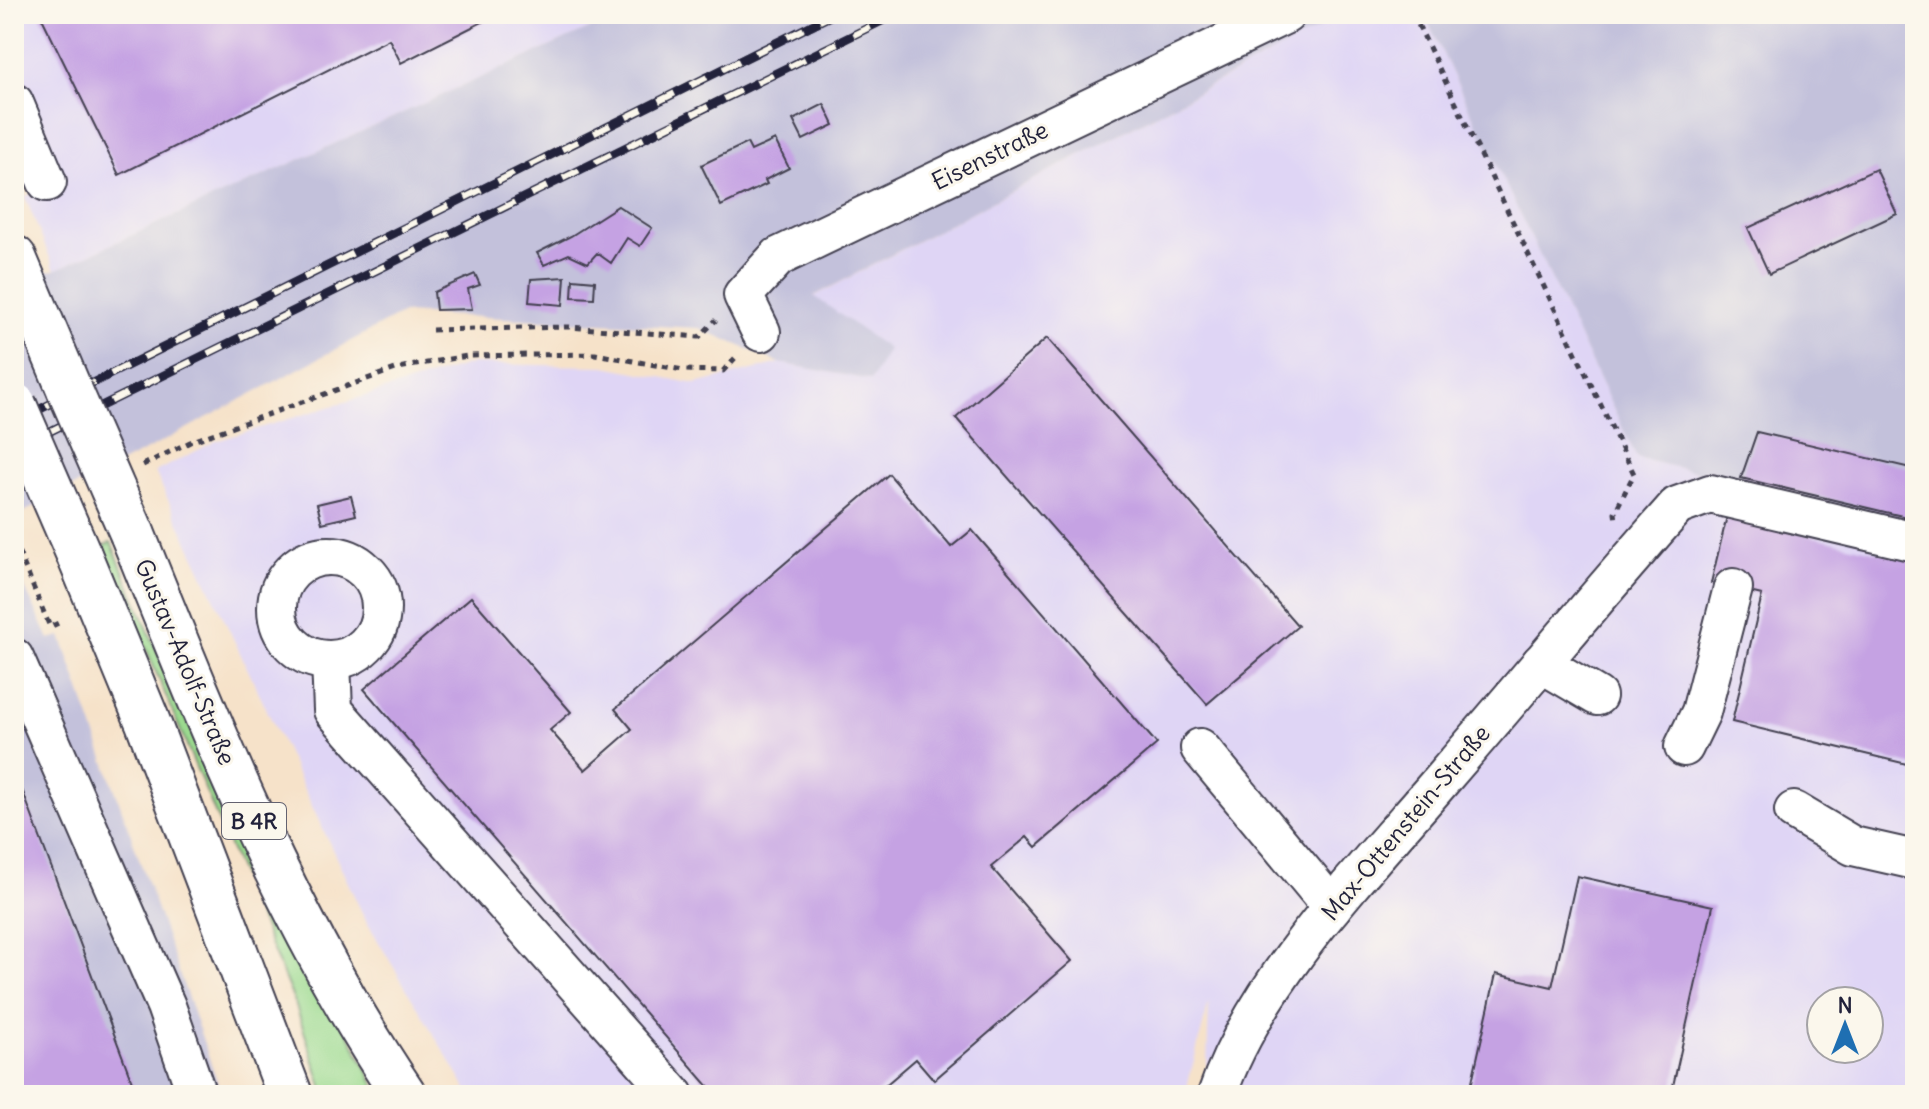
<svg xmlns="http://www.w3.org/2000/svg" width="1929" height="1109" font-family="Delius,sans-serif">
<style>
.built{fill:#dfd5f5;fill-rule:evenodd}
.industrial{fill:#c3c1db}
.green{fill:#9bda8f;stroke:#5e7e65;stroke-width:2}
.building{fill:#c5a2e3}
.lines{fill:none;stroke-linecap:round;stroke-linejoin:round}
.minor-casing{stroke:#423f50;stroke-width:42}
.major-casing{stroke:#423f50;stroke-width:48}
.path{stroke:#423f50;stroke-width:5;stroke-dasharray:6 6;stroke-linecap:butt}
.minor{stroke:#fff;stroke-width:38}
.major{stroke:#fff;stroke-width:44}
.rail-casing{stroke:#22223b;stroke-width:9}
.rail{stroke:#fbf7ec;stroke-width:6;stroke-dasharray:18;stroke-linecap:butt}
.major-bridge-casing{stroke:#423f50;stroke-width:48;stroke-linecap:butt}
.major-bridge{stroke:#fff;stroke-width:44}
.labels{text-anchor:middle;stroke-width:6;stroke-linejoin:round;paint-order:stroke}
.shield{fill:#fbf7ec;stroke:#636270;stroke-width:2}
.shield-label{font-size:22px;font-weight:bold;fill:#22223b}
.street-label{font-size:24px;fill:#22223b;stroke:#fbf7ec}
</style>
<rect width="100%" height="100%" fill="#fbf7ec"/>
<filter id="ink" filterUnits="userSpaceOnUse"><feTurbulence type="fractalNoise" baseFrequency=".0125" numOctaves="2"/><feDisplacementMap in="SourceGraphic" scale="16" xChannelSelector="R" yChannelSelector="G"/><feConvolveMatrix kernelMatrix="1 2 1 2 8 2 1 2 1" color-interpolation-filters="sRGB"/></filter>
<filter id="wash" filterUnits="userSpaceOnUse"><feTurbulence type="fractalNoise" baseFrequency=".006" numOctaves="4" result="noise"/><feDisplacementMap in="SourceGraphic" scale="32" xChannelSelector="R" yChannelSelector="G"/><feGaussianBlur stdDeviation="1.8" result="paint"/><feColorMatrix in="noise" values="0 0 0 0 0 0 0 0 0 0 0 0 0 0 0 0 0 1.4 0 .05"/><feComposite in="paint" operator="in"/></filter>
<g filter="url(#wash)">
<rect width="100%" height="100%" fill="#f6e2c9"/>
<g class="built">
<path d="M14,14H622L55,270L25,197L63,178L14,59Z"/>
<path d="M1345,14H1424L1637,458L1915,523V1095H1206L1209,1002L1185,1095H470L365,919L155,472L216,441L471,364L605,366L696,384L780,363L871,380L887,349L813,297ZM1821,1001H1869V1049H1821Z"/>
</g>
<g class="industrial">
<path d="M622,14H1345L814,296L888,349L871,380L780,363L699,328L403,313L145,451L14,517V276L55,270Z"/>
<path d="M1424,14H1915V523L1637,458Z"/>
<path d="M14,564L49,639L61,636L222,1095H14Z"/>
</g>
<path class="green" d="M111,542L181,708L380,1095H325L295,1003L103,546Z"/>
<g id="blocks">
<g class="building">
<path d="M40,14H498L401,63L389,39L119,175Z"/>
<path d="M824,104L834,125L803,140L793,120Z"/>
<path d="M775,140L789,168L765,180L767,184L721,206L701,165L747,143L751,151Z"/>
<path d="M1876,169L1897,214L1769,274L1748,228Z"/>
<path d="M618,206L652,228L640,246L627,238L611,263L597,253L588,263L569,254L544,265L537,253L571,236Z"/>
<path d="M475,274L480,285L468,289L472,309L436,310L434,292Z"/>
<path d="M565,277L563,305L529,302L531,279Z"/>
<path d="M573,279L595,281L594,298L572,297Z"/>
<path d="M1047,338L1298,626L1207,704L956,418Z"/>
<path d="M1757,432L1915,469V519L1741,478Z"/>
<path d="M889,474L951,547L972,530L1157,744L1036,847L1027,837L991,867L1072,961L934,1080L916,1059L874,1095H716L364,689L471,597L571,712L550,730L585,770L632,729L615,709Z"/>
<path d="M351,496L356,515L322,523L317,504Z"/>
<path d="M1727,516L1915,561V766L1732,722L1762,595L1711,583Z"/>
<path d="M14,768L137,1095H14Z"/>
<path d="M1577,876L1713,906L1671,1095H1469L1496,974L1552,987Z"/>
</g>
</g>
</g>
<g filter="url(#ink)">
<use href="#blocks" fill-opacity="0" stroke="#423f50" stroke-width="2"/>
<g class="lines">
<g class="minor-casing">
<g id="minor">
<path d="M14,103L47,182"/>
<path d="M761,332L743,295L778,257L1286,14"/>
<circle cx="329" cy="608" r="52"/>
<path d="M14,658L166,1006L197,1095"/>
<path d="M331,661L333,710L674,1095"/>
<path d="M1541,663L1597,696"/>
<path d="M1684,747L1701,712L1733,588"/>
<path d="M1200,748L1332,907"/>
<path d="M1794,811L1853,846L1915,860"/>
<path d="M1217,1095C1256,980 1366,868 1444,777C1522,687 1598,595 1677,506L1710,494L1915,542"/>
</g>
</g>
<g class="major-casing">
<g id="major">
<path d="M14,258L70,391"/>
<path d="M132,533C210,726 287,922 404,1095"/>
<path d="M79,555L147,720L290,1095"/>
</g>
</g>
<g class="path">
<path d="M1413,14L1634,474L1615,512L1616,522"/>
<path d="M432,330L569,327L699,337L716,320"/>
<path d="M143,465L190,442L398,368L467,356L595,354L683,370L723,371L738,355"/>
<path d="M14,541L50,627L63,621"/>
</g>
<use href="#minor" class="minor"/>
<use href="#major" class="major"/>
<g class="rail-casing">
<g id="rail">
<path d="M14,422L834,14"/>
<path d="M14,449L896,14"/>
</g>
</g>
<use href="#rail" class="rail"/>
<g class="major-bridge-casing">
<g id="major-bridge">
<path d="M70,391L132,533"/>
<path d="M14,405L79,555"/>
</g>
</g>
<use href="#major-bridge" class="major-bridge"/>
</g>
</g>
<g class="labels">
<rect class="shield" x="222" y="803" width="64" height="36" rx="6"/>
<g class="shield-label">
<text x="254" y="829">B 4R</text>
</g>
<g class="street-label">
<text transform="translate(990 156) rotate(-26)" y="8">Eisenstraße</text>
<text transform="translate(185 662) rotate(67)" y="8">Gustav-Adolf-Straße</text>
<text transform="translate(1406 823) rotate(-50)" y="8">Max-Ottenstein-Straße</text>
</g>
</g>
<rect width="1929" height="1109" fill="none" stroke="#fbf7ec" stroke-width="48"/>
<g transform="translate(1845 1025)"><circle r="38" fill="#fbf7ec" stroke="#a4a2a5" stroke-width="2"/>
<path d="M0-6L14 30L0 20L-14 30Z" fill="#1f6fb2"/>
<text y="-12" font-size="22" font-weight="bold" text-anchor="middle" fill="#22223b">N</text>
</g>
</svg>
